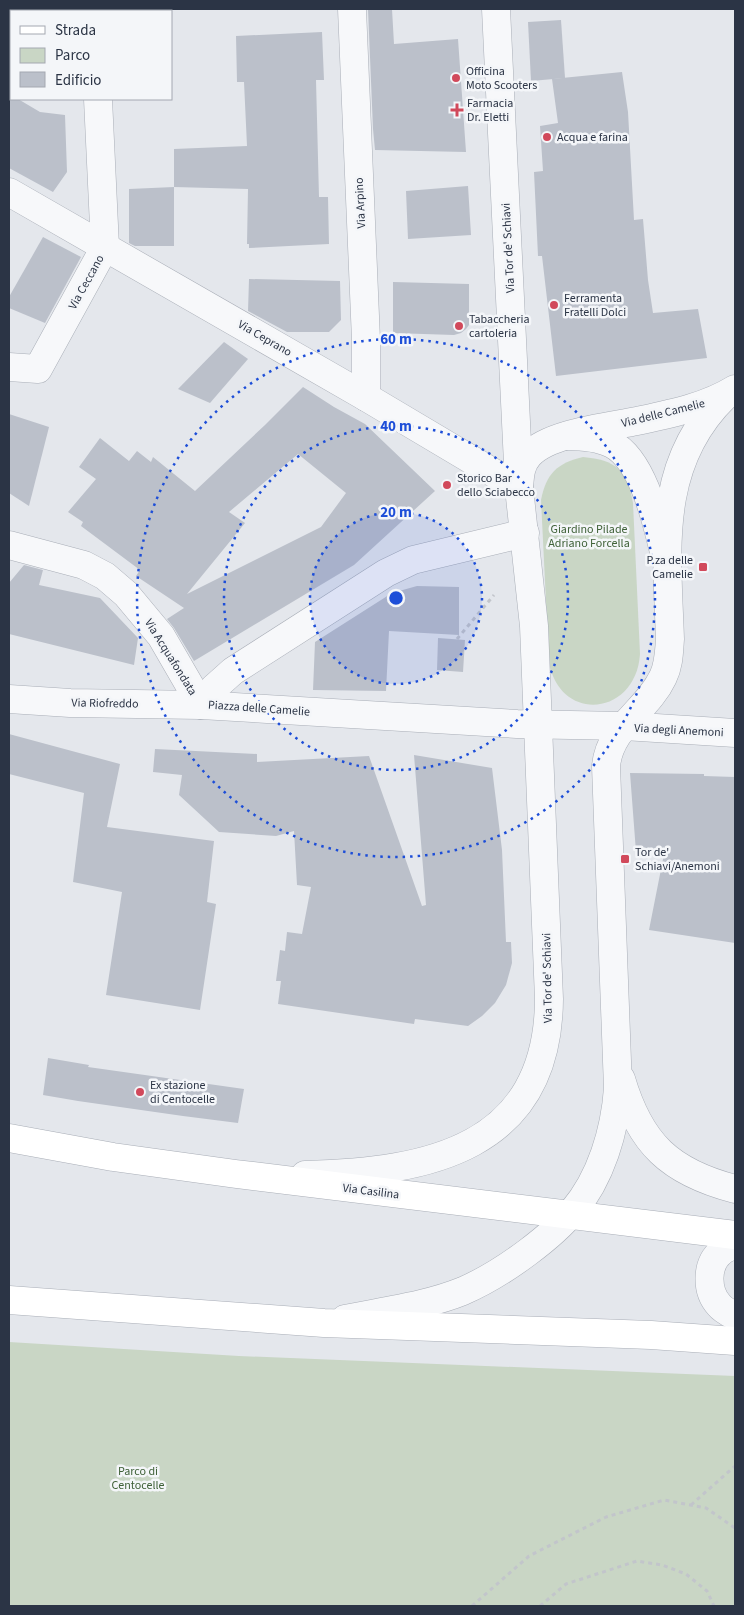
<svg xmlns="http://www.w3.org/2000/svg" width="744" height="1615" font-family="'Source Sans 3',sans-serif">
<style>
.green{fill:#c9d6c5}
.building{fill:#bbc0ca;fill-rule:evenodd}
.lines{fill:none;stroke-linecap:round;stroke-linejoin:round}
.minor-casing{stroke:#a9aeb7;stroke-width:29}
.tertiary-casing{stroke:#a9aeb7;stroke-width:29}
.secondary-casing{stroke:#a9aeb7;stroke-width:29}
.path{stroke:#c2c5cb;stroke-width:3;stroke-dasharray:4 4;stroke-linecap:butt}
.minor{stroke:#f7f8fa;stroke-width:28}
.tertiary{stroke:#f7f8fa;stroke-width:28}
.secondary{stroke:#fff;stroke-width:28}
.ring{fill:none;stroke:#1d4ed8;stroke-width:2.5;stroke-dasharray:2.5 5}
.poi-dot{fill:#d1495b;stroke:#f4f6f9;stroke-width:2}
.labels{text-anchor:middle;stroke-width:5;stroke-linejoin:round;paint-order:stroke}
.poi-label{font-size:12px;fill:#2b3445;stroke:#f4f6f9;text-anchor:start}
.street-label{font-size:12px;fill:#2b3445;stroke:#f4f6f9}
.park-label{font-size:12px;fill:#3f6138;stroke:#f4f6f9}
.centre{fill:#1d4ed8;stroke:#f4f6f9;stroke-width:2.5}
.ring-label{font-size:15px;text-anchor:middle;font-weight:bold;fill:#1d4ed8;stroke:#f4f6f9;stroke-width:5;stroke-linejoin:round;paint-order:stroke}
</style>
<rect width="100%" height="100%" fill="#e4e7ec"/>
<g class="green">
<path d="M583,457C616,460 627,470 633,503L640,654C636,716 560,724 549,662L541,500C546,474 557,463 583,457Z"/>
<path d="M9,1342L239,1356L735,1376V1606H9Z"/>
</g>
<g class="building">
<path d="M368,9H392L394,44L458,39L466,152L375,150L373,129Z"/>
<path d="M561,20L565,78L531,81L528,22Z"/>
<path d="M322,32L324,80H316L319,197H328L329,244L249,248V244H247L248,189L174,187V149L247,146L244,82H237L236,36Z"/>
<path d="M622,72L628,112L634,220L643,219L648,280L653,313L698,309L707,358L556,376L542,256H538L534,172L543,171L540,126L558,123L552,79Z"/>
<path d="M9,93L11,94V99H18L40,112L65,115L67,172L53,192L9,168Z"/>
<path d="M468,186L471,235L408,239L406,191Z"/>
<path d="M174,187V246H135L129,243V189Z"/>
<path d="M43,237L81,257L45,323L9,308V297Z"/>
<path d="M249,279L340,281L341,320L329,332H287L248,311Z"/>
<path d="M393,282L469,284V325L466,329L461,333L454,335L393,333Z"/>
<path d="M224,342L248,359L210,403L178,389Z"/>
<path d="M303,387L334,407L365,424L435,491L354,565L194,661L174,628L167,619L184,608L136,576L140,570L81,526L83,522L68,512L96,479L79,467L100,438L129,461L137,451L151,462L153,457L195,491L265,425ZM298,454L346,493L321,527L187,594L245,523L229,512Z"/>
<path d="M9,414L49,427L29,506L9,493Z"/>
<path d="M24,565L43,570L39,585L100,598L138,638L134,665L9,634V583Z"/>
<path d="M417,586L459,587V635L389,631L386,691L313,690L315,642L392,593Z"/>
<path d="M438,638L465,640L463,672L437,670Z"/>
<path d="M9,734L120,764L107,827L214,841L207,902L216,904L200,1010L106,995L122,892L73,882L84,793L9,774Z"/>
<path d="M155,749L257,754V762L369,756L422,906L426,905L414,755L492,768L502,850L506,942H511L512,963L506,985L495,1003L482,1016L468,1026L415,1019L414,1024L278,1004L281,981H276L280,950L285,951L287,932L302,934L311,887L297,885L294,831L276,836L219,832L179,795L182,775L153,772Z"/>
<path d="M630,773L704,774V776L735,777V943L649,930L664,854L636,852Z"/>
<path d="M48,1058L89,1065L88,1067L244,1089L238,1123L183,1116L78,1101L43,1095Z"/>
</g>
<g class="lines">
<g class="minor-casing">
<g id="minor">
<path d="M93,9L94,11"/>
<path d="M352,9L366,340V397"/>
<path d="M496,9L519,484"/>
<path d="M9,192L366,397L519,488"/>
<path d="M9,367L38,369L105,247L98,99"/>
<path d="M567,436C582,436 598,437 612,444C644,461 657,524 665,556"/>
<path d="M9,545L84,565L105,576L126,594L161,636L201,705"/>
<path d="M9,699L70,703L201,705L517,724L624,726L735,733"/>
<path d="M201,705L214,688L233,671L386,573L413,560L525,533"/>
<path d="M735,1245C730,1247 725,1248 721,1252C706,1264 706,1291 719,1305C723,1310 729,1313 735,1316"/>
</g>
</g>
<g class="tertiary-casing">
<g id="tertiary">
<path d="M621,1079C640,1144 670,1172 735,1189"/>
<path d="M305,1175C428,1172 548,1149 549,999L534,626L519,488C520,476 520,465 529,455C549,433 607,427 637,421C670,414 706,407 735,389"/>
<path d="M345,1319C384,1311 426,1306 463,1291C486,1281 508,1267 528,1252C544,1240 560,1227 573,1211C601,1178 615,1131 618,1088L606,766C610,726 647,711 663,677C669,665 669,652 670,639C667,551 655,464 725,396"/>
</g>
</g>
<g class="secondary-casing">
<g id="secondary">
<path d="M9,1138L113,1157L236,1174L735,1235"/>
<path d="M9,1300L324,1323L651,1335L735,1341"/>
</g>
</g>
<g class="path">
<path d="M457,639L494,595"/>
<path d="M691,1505L735,1466"/>
<path d="M472,1606L529,1556L606,1517L664,1500L706,1508L735,1528"/>
<path d="M540,1606L566,1584L637,1561L662,1565L686,1574L707,1591L714,1606"/>
</g>
<use href="#minor" class="minor"/>
<use href="#tertiary" class="tertiary"/>
<use href="#secondary" class="secondary"/>
</g>
<circle cx="396" cy="598" r="86" fill="#1d4ed8" fill-opacity=".12"/>
<g class="ring">
<circle cx="396" cy="598" r="86"/>
<circle cx="396" cy="598" r="172"/>
<circle cx="396" cy="598" r="259"/>
</g>
<g class="poi-dot">
<circle cx="456" cy="78" r="5"/>
<path d="M454.5 102.5h5v5h5v5h-5v5h-5v-5h-5v-5h5z"/>
<circle cx="547" cy="137" r="5"/>
<circle cx="554" cy="305" r="5"/>
<circle cx="459" cy="326" r="5"/>
<circle cx="447" cy="485" r="5"/>
<rect x="698" y="562" width="10" height="10" rx="2.5"/>
<rect x="620" y="854" width="10" height="10" rx="2.5"/>
<circle cx="140" cy="1092" r="5"/>
</g>
<g class="labels">
<g class="poi-label">
<text x="466" y="75">Officina<tspan x="466" dy="14">Moto Scooters</tspan></text>
<text x="467" y="107">Farmacia<tspan x="467" dy="14">Dr. Eletti</tspan></text>
<text x="557" y="141">Acqua e farina</text>
<text x="564" y="302">Ferramenta<tspan x="564" dy="14">Fratelli Dolci</tspan></text>
<text x="469" y="323">Tabaccheria<tspan x="469" dy="14">cartoleria</tspan></text>
<text x="457" y="482">Storico Bar<tspan x="457" dy="14">dello Sciabecco</tspan></text>
<text x="693" y="564" text-anchor="end">P.za delle<tspan x="693" dy="14">Camelie</tspan></text>
<text x="635" y="856">Tor de'<tspan x="635" dy="14">Schiavi/Anemoni</tspan></text>
<text x="150" y="1089">Ex stazione<tspan x="150" dy="14">di Centocelle</tspan></text>
</g>
<g class="street-label">
<text transform="translate(360 203) rotate(-93)" y="4">Via Arpino</text>
<text transform="translate(508 248) rotate(-93)" y="4">Via Tor de' Schiavi</text>
<text transform="translate(86 282) rotate(-61)" y="4">Via Ceccano</text>
<text transform="translate(265 338) rotate(30)" y="4">Via Ceprano</text>
<text transform="translate(663 413) rotate(-14)" y="4">Via delle Camelie</text>
<text transform="translate(171 657) rotate(58)" y="4">Via Acquafondata</text>
<text transform="translate(105 703) rotate(1)" y="4">Via Riofreddo</text>
<text transform="translate(259 708) rotate(4)" y="4">Piazza delle Camelie</text>
<text transform="translate(679 730) rotate(3)" y="4">Via degli Anemoni</text>
<text transform="translate(547 978) rotate(-91)" y="4">Via Tor de' Schiavi</text>
<text transform="translate(371 1191) rotate(7)" y="4">Via Casilina</text>
</g>
<g class="park-label">
<text x="589" y="533">Giardino Pilade<tspan x="589" dy="14">Adriano Forcella</tspan></text>
<text x="138" y="1475">Parco di<tspan x="138" dy="14">Centocelle</tspan></text>
</g>
</g>
<circle cx="396" cy="598" r="8" class="centre"/>
<g class="ring-label">
<text x="396" y="344">60 m</text>
<text x="396" y="431">40 m</text>
<text x="396" y="517">20 m</text>
</g>
<rect width="744" height="1615" fill="none" stroke="#2b3445" stroke-width="20"/>
<rect x="10" y="10" width="162" height="90" fill="#f4f6f9" stroke="#a4a8b1"/>
<rect x="20" y="26" width="25" height="8" fill="#ffffff" stroke="#a4a8b1"/>
<text x="55" y="35" font-size="15" fill="#2b3445">Strada</text>
<rect x="20" y="48" width="25" height="15" fill="#c9d6c5" stroke="#a4a8b1"/>
<text x="55" y="60" font-size="15" fill="#2b3445">Parco</text>
<rect x="20" y="72" width="25" height="15" fill="#bbc0ca" stroke="#a4a8b1"/>
<text x="55" y="85" font-size="15" fill="#2b3445">Edificio</text>
</svg>
